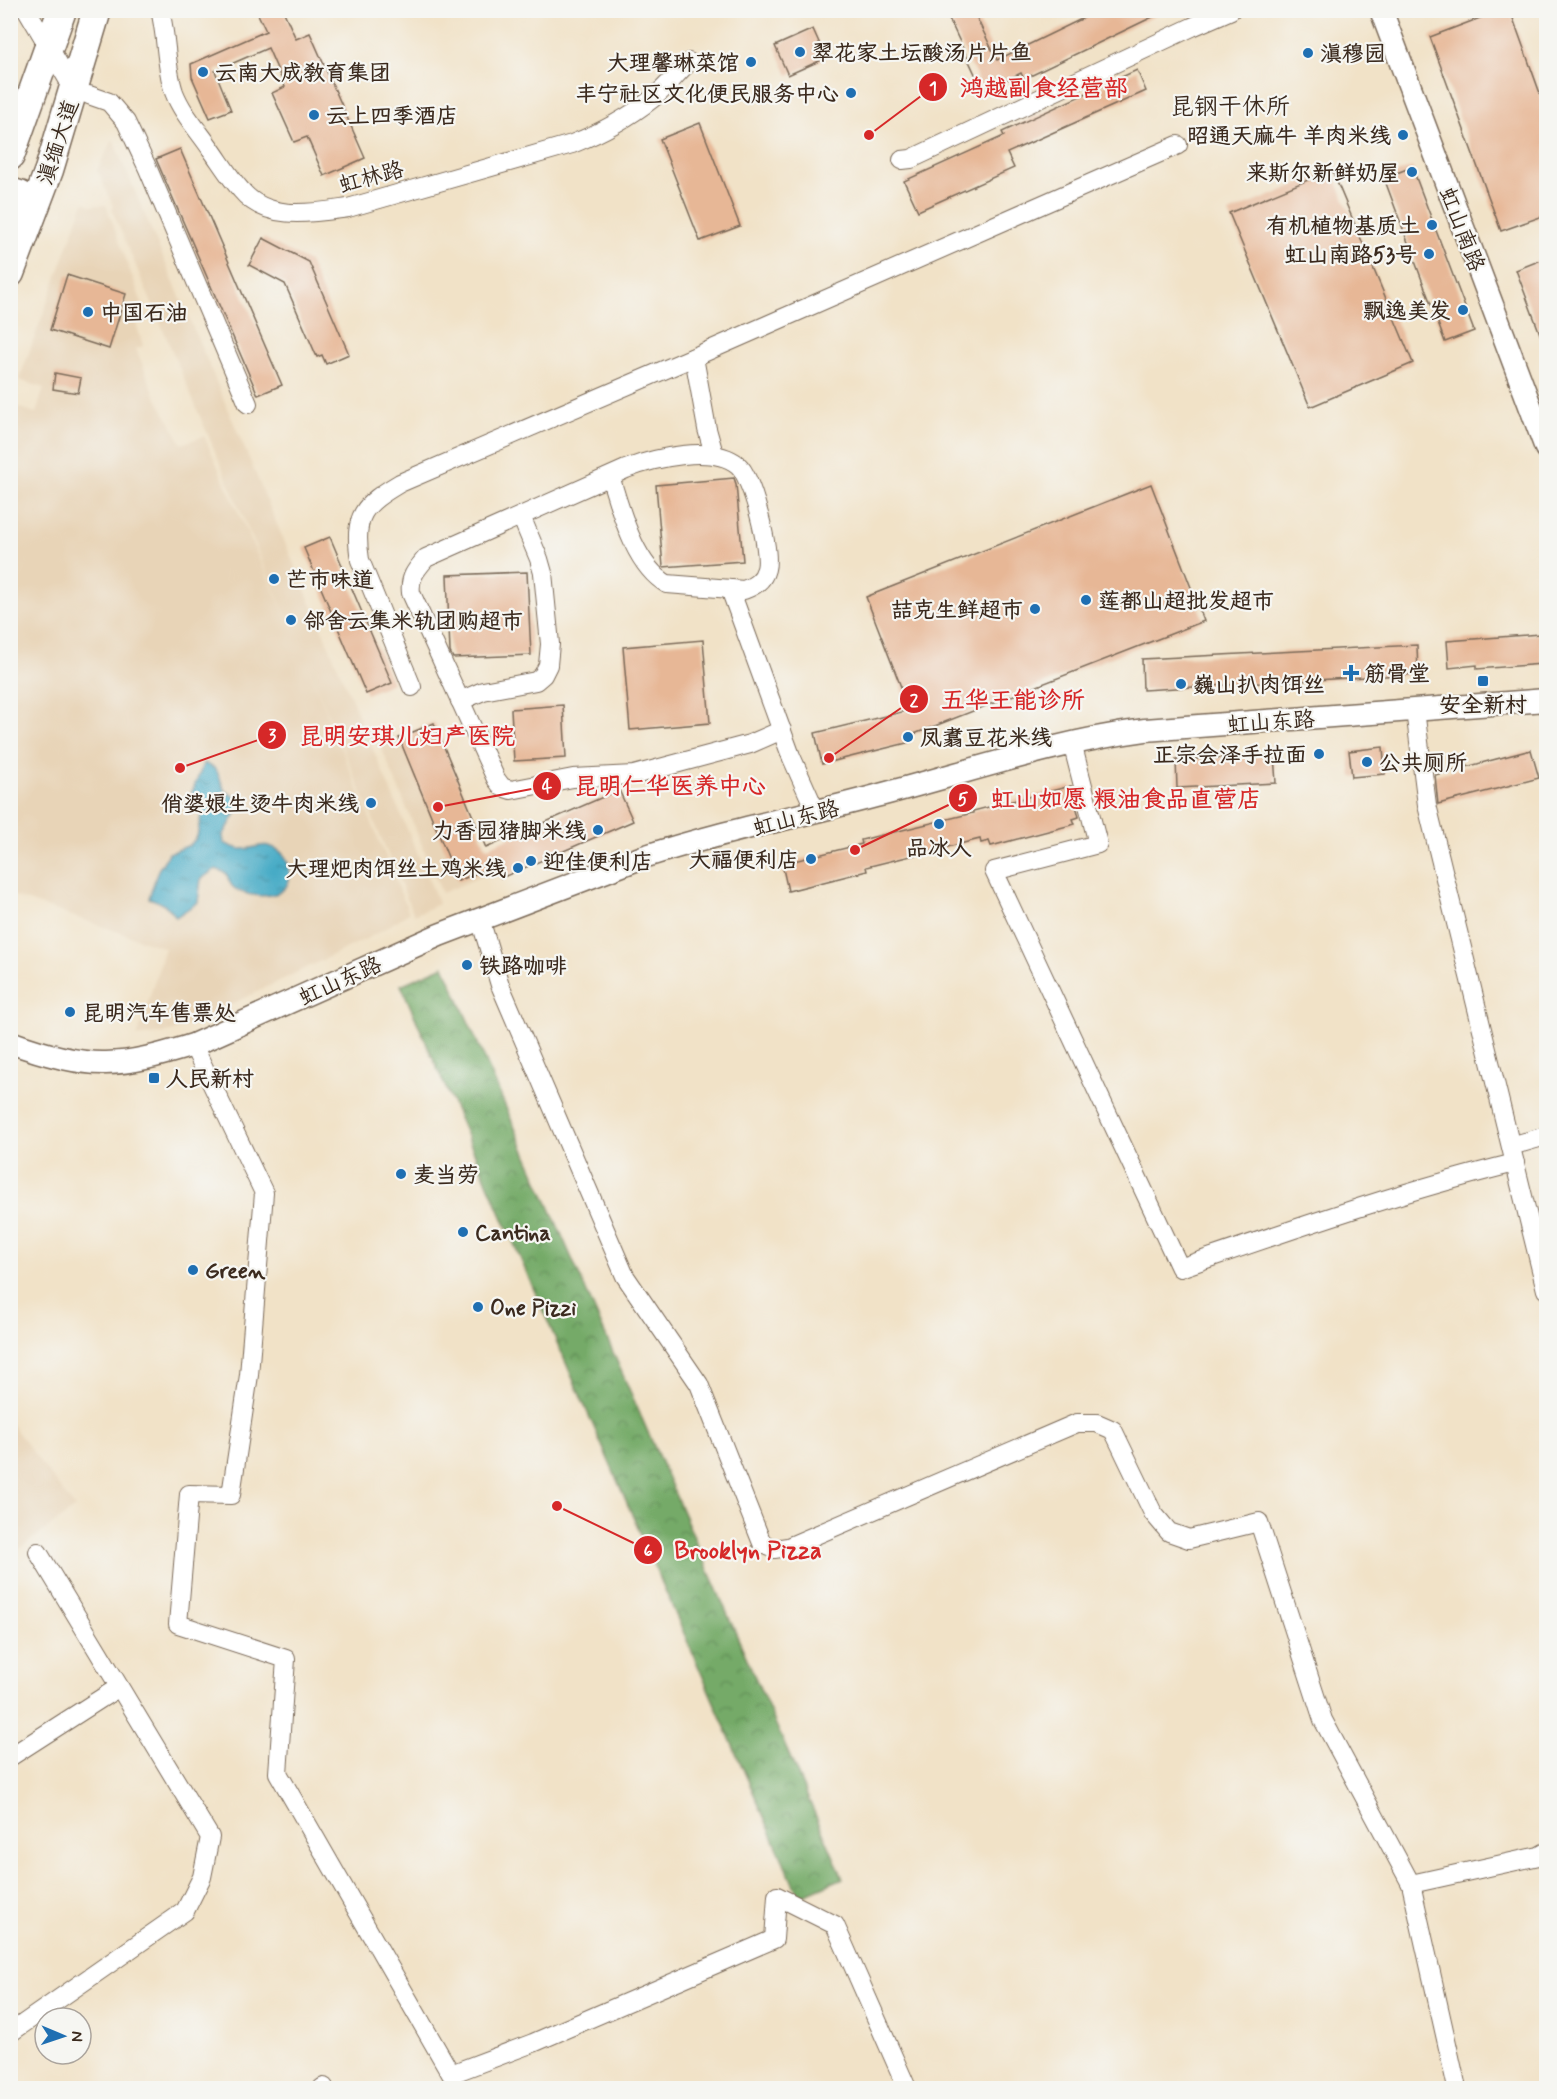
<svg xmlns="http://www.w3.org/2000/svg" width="1557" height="2099" font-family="Mynerve,'LXGW WenKai TC',sans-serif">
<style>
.built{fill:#e8d4b7}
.forest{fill:url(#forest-crowns);stroke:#586a43;stroke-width:1.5}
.water{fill:url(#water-ripples);stroke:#406a72;stroke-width:1.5}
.building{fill:#e7b796}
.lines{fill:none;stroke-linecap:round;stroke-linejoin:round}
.minor-casing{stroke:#7b6a59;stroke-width:20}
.tertiary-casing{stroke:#7b6a59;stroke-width:25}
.primary-casing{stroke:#7b6a59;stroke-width:31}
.minor{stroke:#fff;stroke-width:18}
.tertiary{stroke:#fff;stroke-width:22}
.primary{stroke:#fff;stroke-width:28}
.poi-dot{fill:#1f6fb2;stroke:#f6f6f2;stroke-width:2}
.labels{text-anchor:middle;stroke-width:4.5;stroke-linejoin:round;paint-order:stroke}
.poi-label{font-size:22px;font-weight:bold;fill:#3b2a1e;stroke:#f6f6f2;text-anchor:start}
.street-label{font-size:22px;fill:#3b2a1e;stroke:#f6f6f2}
.neighbourhood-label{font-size:24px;fill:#3b2a1e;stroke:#f6f6f2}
.leader{fill:none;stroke:#d62828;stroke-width:2}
.callout-dot{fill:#d62828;stroke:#f6f6f2;stroke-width:2}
.mark-label{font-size:18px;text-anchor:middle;font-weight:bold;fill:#fff}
.callout-label{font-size:24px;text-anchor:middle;font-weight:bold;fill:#d62828;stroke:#f6f6f2;stroke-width:4.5;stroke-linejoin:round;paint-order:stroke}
</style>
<defs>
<pattern id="forest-crowns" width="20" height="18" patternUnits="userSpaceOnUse" patternTransform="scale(1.5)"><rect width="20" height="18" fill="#74aa68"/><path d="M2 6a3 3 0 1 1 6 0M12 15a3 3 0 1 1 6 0" fill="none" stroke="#608b55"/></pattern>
<pattern id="water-ripples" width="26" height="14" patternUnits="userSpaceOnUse" patternTransform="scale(1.5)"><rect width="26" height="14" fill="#46abc6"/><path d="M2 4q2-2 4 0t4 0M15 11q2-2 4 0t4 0" fill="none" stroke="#3c8ba0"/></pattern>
</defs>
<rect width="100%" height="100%" fill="#f6f6f2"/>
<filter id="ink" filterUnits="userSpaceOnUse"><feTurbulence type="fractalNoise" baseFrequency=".0167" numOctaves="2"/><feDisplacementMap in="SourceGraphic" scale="12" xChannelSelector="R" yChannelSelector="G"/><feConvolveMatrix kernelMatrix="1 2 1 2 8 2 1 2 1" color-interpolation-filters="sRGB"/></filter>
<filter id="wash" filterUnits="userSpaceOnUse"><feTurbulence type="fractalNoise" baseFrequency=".008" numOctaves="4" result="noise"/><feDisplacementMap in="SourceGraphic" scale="24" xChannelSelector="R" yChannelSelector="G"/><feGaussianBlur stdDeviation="1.35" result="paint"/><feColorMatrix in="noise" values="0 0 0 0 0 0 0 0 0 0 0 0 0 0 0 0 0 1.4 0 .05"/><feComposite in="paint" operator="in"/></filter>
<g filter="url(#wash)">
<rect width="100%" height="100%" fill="#f1e2c7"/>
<g class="built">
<path d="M113,140L439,904L414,915L307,665L409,913L376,934L197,1021L171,1032L137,1037L165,948L11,895V428L18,407L36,413L44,388L19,380L84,202L92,206L106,205L147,317L136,323L143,346L136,349L155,395L182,444L204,436L290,627L112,210L113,206L97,170Z"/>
<path d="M434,721L496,870L442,893L380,744Z"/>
<path d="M10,1422L75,1508L11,1555H10Z"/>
</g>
<path class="forest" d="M444,966L843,1878L799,1897L401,985Z"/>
<path class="water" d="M204,763L216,769L225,791L243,801L223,836L224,843C229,845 236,849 241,849C255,850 262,840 278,850C289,857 294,877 285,888C274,900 242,897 232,886C229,882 228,877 226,873L216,869L201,879L198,902L176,917C169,906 161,902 149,898L158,870L169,853L190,845L197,837L201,816L197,806L190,797Z"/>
<g id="blocks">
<g class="building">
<path d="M256,10H283L296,39L310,33L365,158L324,176L307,137L294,142L272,93L285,87L268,48L215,71L231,110L210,118L192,77L191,64L266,31Z"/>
<path d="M945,10H973L997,60L1100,10H1167L1024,79L1021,73L983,91Z"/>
<path d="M1501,10H1510L1546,110V215L1501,231L1430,37Z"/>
<path d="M813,29L826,58L788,75L775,46Z"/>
<path d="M1137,70L1146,91L1007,153L1014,168L918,211L904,181L1004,136L1002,132Z"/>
<path d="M700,123L740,226L700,241L660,139Z"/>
<path d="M180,149L282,385L258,395L156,159Z"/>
<path d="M1412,167L1474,331L1445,342L1384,178Z"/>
<path d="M1332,170L1413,363L1310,407L1229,213Z"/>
<path d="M263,238L309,262L349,354L326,364L322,355L317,357L285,284L249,265Z"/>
<path d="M1546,258V347H1545L1516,270Z"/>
<path d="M67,275L126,294L109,349L50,330Z"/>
<path d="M55,373L81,378L78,393L53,389Z"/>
<path d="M734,478L736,484L743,561L663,567L656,485Z"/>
<path d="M1151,484L1204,621L909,736L911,742L822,764L815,733L910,710L866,597Z"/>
<path d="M330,537L392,683L366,694L304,548Z"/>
<path d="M527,572L531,655L453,658L450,652L447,575Z"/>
<path d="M1540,634L1542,664L1477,669V665L1449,668L1447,641Z"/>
<path d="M703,640L710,723L630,730L623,647Z"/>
<path d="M1417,645L1418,674L1143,690L1142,659Z"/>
<path d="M563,705L566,758L514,761L511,709Z"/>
<path d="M434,723L486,848L619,790L633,821L501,878L496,865L458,881L399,738Z"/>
<path d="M1383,747L1385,774L1352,777L1349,751Z"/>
<path d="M1531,750L1539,778L1438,804L1435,775Z"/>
<path d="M1274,755L1276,783L1177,788L1176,760Z"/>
<path d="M1071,786L1079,817L1073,819L1075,824L991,846L989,841L981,843L980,839L866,867L867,871L788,891L782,864L862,844L861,840L973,813V811Z"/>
</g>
</g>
</g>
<g filter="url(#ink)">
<use href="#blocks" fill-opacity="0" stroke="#7b6a59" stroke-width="1.5"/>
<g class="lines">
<g class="minor-casing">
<g id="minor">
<path d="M27,10L74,90"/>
<path d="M160,10C167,37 165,65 174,92C182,113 198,130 211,149C221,163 230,178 241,190C267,222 312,213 348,208L572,144C600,133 628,118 652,99C665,89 676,74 689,62"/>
<path d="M89,95L109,102L126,122L148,169L248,404"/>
<path d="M902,160L911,159L1192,27L1231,10"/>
<path d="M694,357L707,429L714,454"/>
<path d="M610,476C621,511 634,565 667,584L744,590C754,586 763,581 766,569C771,551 752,477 738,465C713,444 654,458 626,469L426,558C416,570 409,577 411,593L496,779L502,787L511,790L573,778L634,775L750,744L782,730"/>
<path d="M730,589L791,756L816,812"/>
<path d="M412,687L360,560C353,515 363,505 400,483L694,357L1178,145"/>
<path d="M460,701L483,691L536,681L543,675L548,665L550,644L543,573L539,559L521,516"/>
<path d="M1415,710L1427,805L1546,1290"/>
<path d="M1072,743L1098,844L994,871L1180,1268C1291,1230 1401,1191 1515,1163"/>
<path d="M480,919L500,985L625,1276L699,1384L762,1543L774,1549L788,1547L1077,1423H1097L1113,1430L1153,1513L1169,1532L1189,1539L1259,1522L1323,1720L1411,1884L1457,2088"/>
<path d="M193,1045L264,1193L249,1375L231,1495L189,1494L178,1624L286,1659L278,1773L451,2074L533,2043L774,1939L777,1896L835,1925L907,2088"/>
<path d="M1511,1146L1546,1136"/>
<path d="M10,1757L119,1687"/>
<path d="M1411,1884L1539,1856L1546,1852"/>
<path d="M10,2033L185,1911L202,1877L210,1837L38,1552"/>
<path d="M322,2088L324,2087"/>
</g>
</g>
<g class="tertiary-casing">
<g id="tertiary">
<path d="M1381,10L1546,448"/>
<path d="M10,1042C40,1053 75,1064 106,1063C135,1063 166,1053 193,1045L439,935L643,857C719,832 798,817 876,796C965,773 1054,742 1145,730L1546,700"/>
</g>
</g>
<g class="primary-casing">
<g id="primary">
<path d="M10,156L62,10"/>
<path d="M10,193C25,194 30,202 31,216"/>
<path d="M10,273L49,170L97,10"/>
</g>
</g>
<use href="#minor" class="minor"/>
<use href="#tertiary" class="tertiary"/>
<use href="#primary" class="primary"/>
</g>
</g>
<g class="poi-dot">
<circle cx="800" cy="52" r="6"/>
<circle cx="1308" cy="53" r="6"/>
<circle cx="751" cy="62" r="6"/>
<circle cx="203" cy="72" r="6"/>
<circle cx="851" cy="93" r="6"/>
<circle cx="314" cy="115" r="6"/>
<circle cx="1403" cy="135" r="6"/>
<circle cx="1412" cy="172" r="6"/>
<circle cx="1432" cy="225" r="6"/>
<circle cx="1429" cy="254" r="6"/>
<circle cx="1463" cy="310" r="6"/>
<circle cx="88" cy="312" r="6"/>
<circle cx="274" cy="579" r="6"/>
<circle cx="1086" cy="600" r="6"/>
<circle cx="1035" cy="609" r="6"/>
<circle cx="291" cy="620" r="6"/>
<path d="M1348 664h6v6h6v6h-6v6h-6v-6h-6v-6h6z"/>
<rect x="1477" y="675" width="12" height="12" rx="3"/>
<circle cx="1181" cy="684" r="6"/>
<circle cx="908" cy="737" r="6"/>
<circle cx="1319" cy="754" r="6"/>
<circle cx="1367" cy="762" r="6"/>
<circle cx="371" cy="803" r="6"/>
<circle cx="939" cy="824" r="6"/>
<circle cx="598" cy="830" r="6"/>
<circle cx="811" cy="859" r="6"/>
<circle cx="531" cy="861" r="6"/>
<circle cx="518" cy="868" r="6"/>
<circle cx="467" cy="965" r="6"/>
<circle cx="70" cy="1012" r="6"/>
<rect x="148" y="1072" width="12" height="12" rx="3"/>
<circle cx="401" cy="1174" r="6"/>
<circle cx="463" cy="1232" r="6"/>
<circle cx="193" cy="1270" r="6"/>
<circle cx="478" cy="1307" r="6"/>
</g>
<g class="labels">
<g class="poi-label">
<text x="812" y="60">翠花家土坛酸汤片片鱼</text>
<text x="1320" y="61">滇穆园</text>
<text x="739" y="70" text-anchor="end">大理馨琳菜馆</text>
<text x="215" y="80">云南大成教育集团</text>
<text x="839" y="101" text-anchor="end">丰宁社区文化便民服务中心</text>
<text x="326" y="123">云上四季酒店</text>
<text x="1391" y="143" text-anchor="end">昭通天麻牛 羊肉米线</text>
<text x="1400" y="180" text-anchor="end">来斯尔新鲜奶屋</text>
<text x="1420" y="233" text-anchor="end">有机植物基质土</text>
<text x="1417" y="262" text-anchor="end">虹山南路53号</text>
<text x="1451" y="318" text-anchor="end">飘逸美发</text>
<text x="100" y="320">中国石油</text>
<text x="286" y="587">芒市味道</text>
<text x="1098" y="608">莲都山超批发超市</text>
<text x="1023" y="617" text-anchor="end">喆克生鲜超市</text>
<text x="303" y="628">邻舍云集米轨团购超市</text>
<text x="1364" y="681">筋骨堂</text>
<text x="1193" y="692">巍山扒肉饵丝</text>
<text x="1483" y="712" text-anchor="middle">安全新村</text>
<text x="920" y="745">凤翥豆花米线</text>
<text x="1307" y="762" text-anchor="end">正宗会泽手拉面</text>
<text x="1379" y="770">公共厕所</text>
<text x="359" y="811" text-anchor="end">俏婆娘生烫牛肉米线</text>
<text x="586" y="838" text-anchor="end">力香园猪脚米线</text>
<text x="939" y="855" text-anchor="middle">品冰人</text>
<text x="799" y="867" text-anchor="end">大福便利店</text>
<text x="543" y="869">迎佳便利店</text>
<text x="506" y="876" text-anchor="end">大理𤆵肉饵丝土鸡米线</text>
<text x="479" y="973">铁路咖啡</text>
<text x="82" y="1020">昆明汽车售票处</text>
<text x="166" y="1086">人民新村</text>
<text x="413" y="1182">麦当劳</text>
<text x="475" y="1240">Cantina</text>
<text x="205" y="1278">Green</text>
<text x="490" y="1315">One Pizzi</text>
</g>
<g class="street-label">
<text transform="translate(57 142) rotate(-72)" y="8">滇缅大道</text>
<text transform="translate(371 176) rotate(-15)" y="8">虹林路</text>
<text transform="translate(1463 229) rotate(69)" y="8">虹山南路</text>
<text transform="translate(1271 721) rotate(-4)" y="8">虹山东路</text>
<text transform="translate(796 817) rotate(-14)" y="8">虹山东路</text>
<text transform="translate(340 980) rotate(-24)" y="8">虹山东路</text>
</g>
<g class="neighbourhood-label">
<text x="1230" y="114">昆钢干休所</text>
</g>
</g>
<path class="leader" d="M869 135L933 87M829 758L914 699M180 768L272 735M438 807L547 786M855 850L963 798M557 1506L648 1550"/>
<g class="callout-dot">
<circle cx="869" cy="135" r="6"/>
<circle cx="829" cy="758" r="6"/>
<circle cx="180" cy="768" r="6"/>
<circle cx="438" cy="807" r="6"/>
<circle cx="855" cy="850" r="6"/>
<circle cx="557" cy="1506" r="6"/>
<circle cx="933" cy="87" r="15"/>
<circle cx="914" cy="699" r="15"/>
<circle cx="272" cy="735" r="15"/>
<circle cx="547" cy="786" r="15"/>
<circle cx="963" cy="798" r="15"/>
<circle cx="648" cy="1550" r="15"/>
</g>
<g class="mark-label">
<text x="933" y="94">1</text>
<text x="914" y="706">2</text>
<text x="272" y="741">3</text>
<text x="547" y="792">4</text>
<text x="963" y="805">5</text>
<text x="648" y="1556">6</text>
</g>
<g class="callout-label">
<text x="1044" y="96">鸿越副食经营部</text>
<text x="1013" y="708">五华王能诊所</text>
<text x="407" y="744">昆明安琪儿妇产医院</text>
<text x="670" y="794">昆明仁华医养中心</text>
<text x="1126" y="807">虹山如愿 粮油食品直营店</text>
<text x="748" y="1558">Brooklyn Pizza</text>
</g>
<rect width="1557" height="2099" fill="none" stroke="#f6f6f2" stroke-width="36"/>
<g transform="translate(63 2036) rotate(92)"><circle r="28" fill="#f6f6f2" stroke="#aba49d" stroke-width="1.5"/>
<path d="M0-4.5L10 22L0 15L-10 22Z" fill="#1f6fb2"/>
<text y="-9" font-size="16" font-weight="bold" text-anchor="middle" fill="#3b2a1e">N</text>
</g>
</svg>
